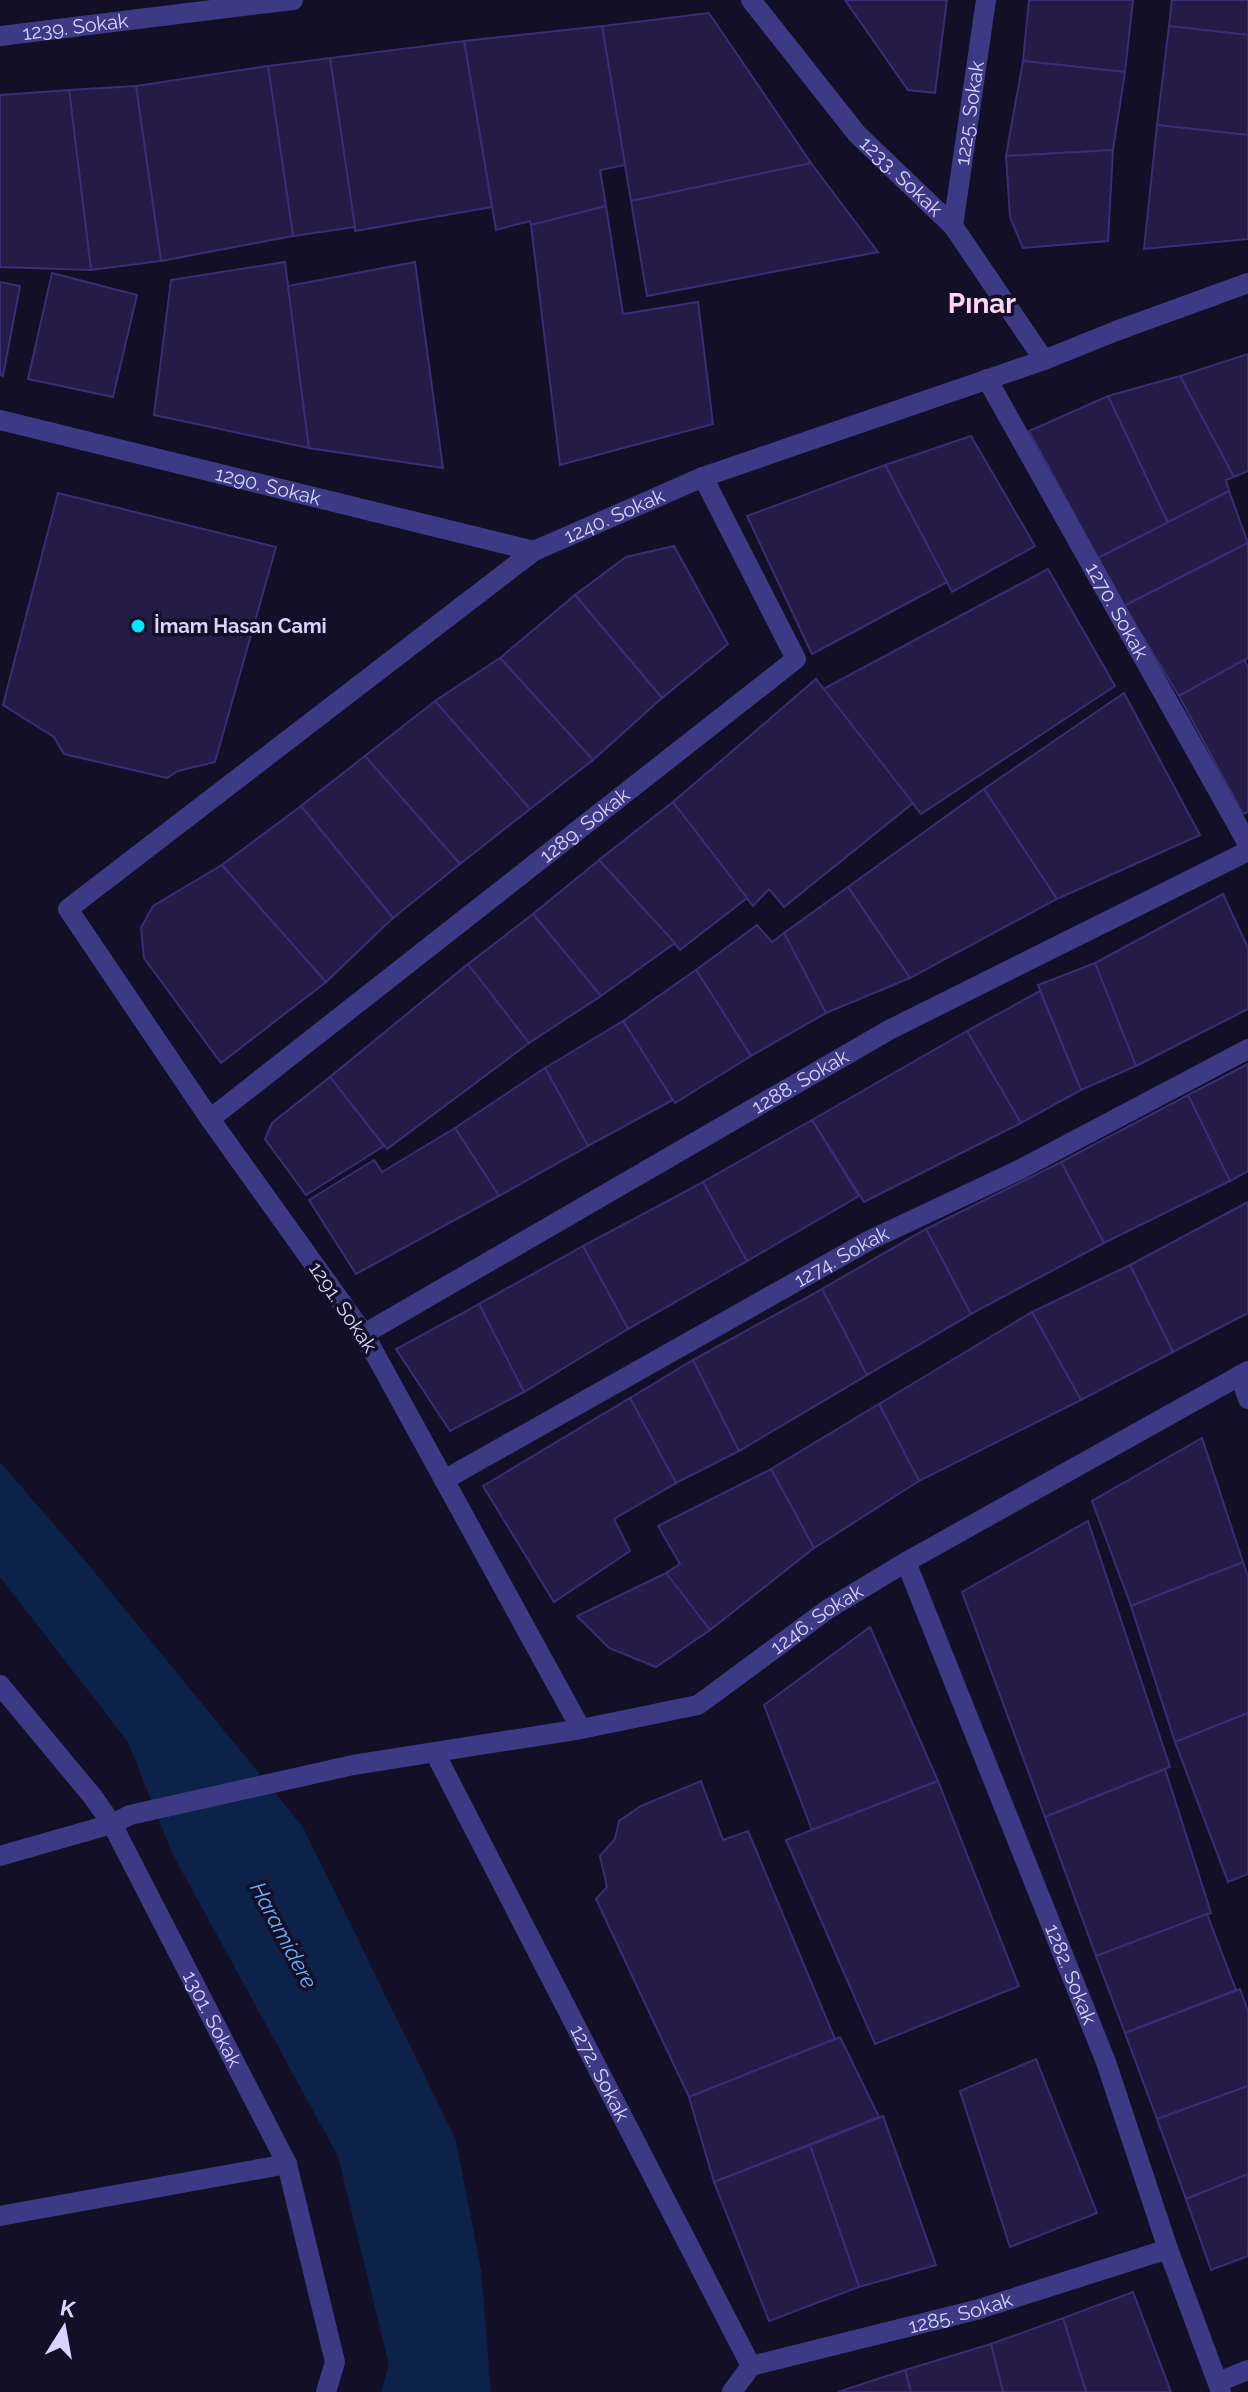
<svg xmlns="http://www.w3.org/2000/svg" width="1248" height="2392" font-family="Raleway,sans-serif">
<style>
.water{fill:#0c2248}
.building{fill:#241b47;stroke:#3b2d73;stroke-width:2}
.lines{fill:none;stroke-linecap:round;stroke-linejoin:round}
.minor{stroke:#3d3a85;stroke-width:20}
.poi-dot{fill:#00e5ff;stroke:#130f26;stroke-width:3}
.labels{text-anchor:middle;stroke-width:7;stroke-linejoin:round;paint-order:stroke}
.street-label{font-size:20px;fill:#d9d4ff;stroke:#130f26}
.poi-label{font-size:20px;font-weight:bold;fill:#d9d4ff;stroke:#130f26;text-anchor:start}
.water-label{font-size:22px;font-style:italic;fill:#62b6ff;stroke:#130f26}
.district-label{font-size:28px;font-weight:bold;fill:#ffd6f0;stroke:#130f26}
</style>
<rect width="100%" height="100%" fill="#130f26"/>
<path class="water" d="M0,1462L83,1558L303,1827L456,2140L481,2270L491,2392H381L389,2365L338,2156L172,1853L128,1742L0,1577Z"/>
<g class="building">
<path d="M845,0H947L935,93L908,90Z"/>
<path d="M1029,0H1133L1125,72L1023,61Z"/>
<path d="M1172,0H1248V35L1169,26Z"/>
<path d="M709,13L811,163L631,201L602,26Z"/>
<path d="M602,26L625,165L600,170L606,206L531,225L530,221L496,230L464,41Z"/>
<path d="M1169,26L1248,35V135L1157,125Z"/>
<path d="M464,41L492,207L355,231L330,58Z"/>
<path d="M330,58L355,227L293,236L268,66Z"/>
<path d="M1023,61L1125,72L1113,150L1006,156Z"/>
<path d="M268,66L293,236L161,261L136,86Z"/>
<path d="M136,86L161,261L91,270L69,90Z"/>
<path d="M69,90L91,270L0,267V95Z"/>
<path d="M1157,125L1248,135V239L1144,249Z"/>
<path d="M1113,150L1108,241L1023,248L1010,217L1006,156Z"/>
<path d="M811,163L878,252L647,296L631,201Z"/>
<path d="M606,206L623,314L698,302L713,424L560,465L531,225Z"/>
<path d="M285,262L309,448L154,415L171,280Z"/>
<path d="M415,262L443,468L309,448L288,286Z"/>
<path d="M52,273L137,295L113,397L28,379Z"/>
<path d="M0,282L20,286L3,376L0,375Z"/>
<path d="M1248,354V471L1234,477L1180,376Z"/>
<path d="M1180,376L1234,477L1226,480L1229,491L1168,523L1108,396Z"/>
<path d="M1108,396L1168,523L1098,558L1029,431Z"/>
<path d="M971,436L1035,546L952,592L885,465Z"/>
<path d="M885,465L947,582L812,654L747,516Z"/>
<path d="M1229,491L1248,543L1124,606L1098,558Z"/>
<path d="M58,493L276,547L215,762L178,771L167,778L64,754L54,737L3,705Z"/>
<path d="M1248,543V658L1179,696L1124,606Z"/>
<path d="M674,546L728,644L662,698L575,595L626,557Z"/>
<path d="M1048,569L1115,686L921,814L823,689Z"/>
<path d="M575,595L662,698L593,760L500,658Z"/>
<path d="M500,658L593,760L530,809L435,701Z"/>
<path d="M1244,660L1248,667V812L1243,814L1179,696Z"/>
<path d="M816,679L913,803L784,907L769,889L753,906L673,802Z"/>
<path d="M1124,693L1200,835L1057,899L984,789Z"/>
<path d="M435,701L530,809L460,864L365,756Z"/>
<path d="M365,756L460,864L393,918L301,806Z"/>
<path d="M984,789L1057,899L910,978L848,887Z"/>
<path d="M673,802L747,898L680,950L599,860Z"/>
<path d="M301,806L393,918L326,982L222,865Z"/>
<path d="M599,860L675,943L601,996L533,914Z"/>
<path d="M222,865L326,982L221,1063L144,958L141,928L153,906Z"/>
<path d="M848,887L910,978L826,1013L784,933Z"/>
<path d="M1223,894L1248,948V1009L1136,1066L1095,963Z"/>
<path d="M533,914L601,996L529,1043L468,964Z"/>
<path d="M757,925L772,942L784,933L826,1013L751,1056L696,970Z"/>
<path d="M1095,963L1136,1066L1081,1090L1038,985Z"/>
<path d="M468,964L529,1043L387,1149L330,1077Z"/>
<path d="M696,970L751,1056L675,1103L623,1021Z"/>
<path d="M1040,991L1081,1090L1021,1123L967,1031Z"/>
<path d="M623,1021L673,1100L588,1146L545,1068Z"/>
<path d="M967,1031L1021,1123L864,1202L812,1120Z"/>
<path d="M1248,1064V1171L1230,1181L1188,1095Z"/>
<path d="M545,1068L588,1146L499,1196L455,1128Z"/>
<path d="M330,1077L384,1146L306,1195L265,1139L272,1123Z"/>
<path d="M1188,1095L1230,1181L1104,1243L1061,1162Z"/>
<path d="M812,1120L859,1196L747,1261L703,1182Z"/>
<path d="M455,1128L499,1196L356,1274L309,1200L374,1160L382,1172Z"/>
<path d="M1061,1162L1104,1243L971,1314L926,1229Z"/>
<path d="M703,1182L747,1261L628,1329L583,1246Z"/>
<path d="M1248,1202V1313L1173,1352L1130,1265Z"/>
<path d="M926,1229L971,1314L867,1375L822,1289Z"/>
<path d="M583,1246L628,1329L524,1392L479,1304Z"/>
<path d="M1130,1265L1173,1352L1081,1400L1032,1312Z"/>
<path d="M822,1289L867,1375L739,1451L693,1360Z"/>
<path d="M479,1304L524,1392L450,1431L396,1349Z"/>
<path d="M1032,1312L1081,1400L919,1481L879,1404Z"/>
<path d="M693,1360L739,1451L676,1483L630,1398Z"/>
<path d="M630,1398L676,1483L614,1519L630,1551L554,1602L483,1486Z"/>
<path d="M879,1404L919,1481L814,1548L771,1469Z"/>
<path d="M1202,1438L1243,1562L1131,1606L1092,1501Z"/>
<path d="M771,1469L814,1548L710,1630L666,1573L680,1564L658,1526Z"/>
<path d="M1088,1521L1170,1767L1045,1817L962,1592Z"/>
<path d="M1243,1562L1248,1577V1713L1175,1742L1131,1606Z"/>
<path d="M666,1573L710,1630L656,1667L609,1648L577,1616Z"/>
<path d="M870,1627L938,1781L812,1830L764,1705Z"/>
<path d="M1248,1713V1874L1228,1882L1175,1742Z"/>
<path d="M1165,1769L1211,1913L1096,1956L1045,1817Z"/>
<path d="M701,1781L723,1840L748,1831L835,2039L689,2097L596,1899L607,1887L600,1856L615,1839L619,1821L641,1806Z"/>
<path d="M938,1781L1019,1986L875,2044L786,1840Z"/>
<path d="M1207,1914L1236,1990L1125,2033L1096,1956Z"/>
<path d="M1240,1989L1248,2011V2086L1157,2119L1125,2033Z"/>
<path d="M840,2037L879,2117L714,2182L689,2097Z"/>
<path d="M1036,2059L1097,2213L1010,2247L960,2091Z"/>
<path d="M1248,2086V2174L1186,2199L1157,2119Z"/>
<path d="M883,2116L936,2265L859,2287L810,2145Z"/>
<path d="M810,2145L859,2287L769,2321L714,2182Z"/>
<path d="M1248,2174V2256L1211,2270L1186,2199Z"/>
<path d="M1133,2292L1171,2392H1086L1063,2318Z"/>
<path d="M1063,2318L1086,2392H1003L991,2344Z"/>
<path d="M991,2344L1003,2392H911L905,2370Z"/>
<path d="M905,2370L911,2392H838Z"/>
</g>
<g class="lines">
<g class="minor">
<path id="s1" d="M751,0L857,134L953,226L1044,360"/>
<path id="s2" d="M0,36L293,0"/>
<path id="s3" d="M953,226L986,0"/>
<path id="s4" d="M987,379L1248,844"/>
<path id="s5" d="M0,420L534,551"/>
<path id="s6" d="M210,1119L796,659L703,477"/>
<path id="s7" d="M364,1334L889,1030L1248,851"/>
<path d="M1240,1375L1248,1399"/>
<path id="s8" d="M444,1480L870,1240L1019,1170L1248,1049"/>
<path id="s9" d="M906,1562L1106,2062L1168,2249L1221,2392"/>
<path id="s10" d="M0,1685L93,1797L112,1824L287,2164L335,2362L326,2392"/>
<path id="s11" d="M581,1729L364,1334L210,1119L68,909L534,551L703,477L1044,360L1116,331L1248,283"/>
<path id="s12" d="M435,1753L751,2366L732,2392"/>
<path id="s13" d="M0,1856L112,1824L130,1815L353,1765L581,1729L698,1705L828,1609L906,1562L1248,1371"/>
<path d="M0,2216L287,2164"/>
<path id="s14" d="M751,2366L976,2310L1168,2249"/>
<path d="M1218,2382L1248,2370"/>
</g>
</g>
<circle class="poi-dot" cx="138" cy="626" r="8"/>
<g class="labels">
<g class="street-label">
<text dy="7" stroke="none"><textPath href="#s2" startOffset="76">1239. Sokak</textPath></text>
<text dy="7" stroke="none"><textPath href="#s3" startOffset="114">1225. Sokak</textPath></text>
<text dy="7" stroke="none"><textPath href="#s1" startOffset="232">1233. Sokak</textPath></text>
<text dy="7" stroke="none"><textPath href="#s5" startOffset="276">1290. Sokak</textPath></text>
<text dy="7" stroke="none"><textPath href="#s11" startOffset="1644">1240. Sokak</textPath></text>
<text dy="7" stroke="none"><textPath href="#s4" startOffset="266">1270. Sokak</textPath></text>
<text dy="7" stroke="none"><textPath href="#s6" startOffset="476">1289. Sokak</textPath></text>
<text dy="7" stroke="none"><textPath href="#s7" startOffset="504">1288. Sokak</textPath></text>
<text dy="7" stroke="none"><textPath href="#s8" startOffset="456">1274. Sokak</textPath></text>
<text transform="translate(343 1307) rotate(56)" y="7">1291. Sokak</text>
<text dy="7" stroke="none"><textPath href="#s13" startOffset="862">1246. Sokak</textPath></text>
<text dy="7" stroke="none"><textPath href="#s9" startOffset="444">1282. Sokak</textPath></text>
<text dy="7" stroke="none"><textPath href="#s10" startOffset="398">1301. Sokak</textPath></text>
<text dy="7" stroke="none"><textPath href="#s12" startOffset="360">1272. Sokak</textPath></text>
<text dy="7" stroke="none"><textPath href="#s14" startOffset="216">1285. Sokak</textPath></text>
</g>
<g class="poi-label">
<text x="154" y="633">İmam Hasan Cami</text>
</g>
<g class="water-label">
<text transform="translate(284 1935) rotate(62)" y="8">Haramidere</text>
</g>
<g class="district-label">
<text x="982" y="313">Pınar</text>
</g>
</g>
<g transform="translate(64 2328) rotate(11)" stroke="#130f26" stroke-width="6" paint-order="stroke">
<path d="M0-6L14 30L0 20L-14 30Z" fill="#d9d4ff"/>
<text y="-12" font-size="22" font-weight="bold" text-anchor="middle" fill="#d9d4ff">K</text>
</g>
</svg>
